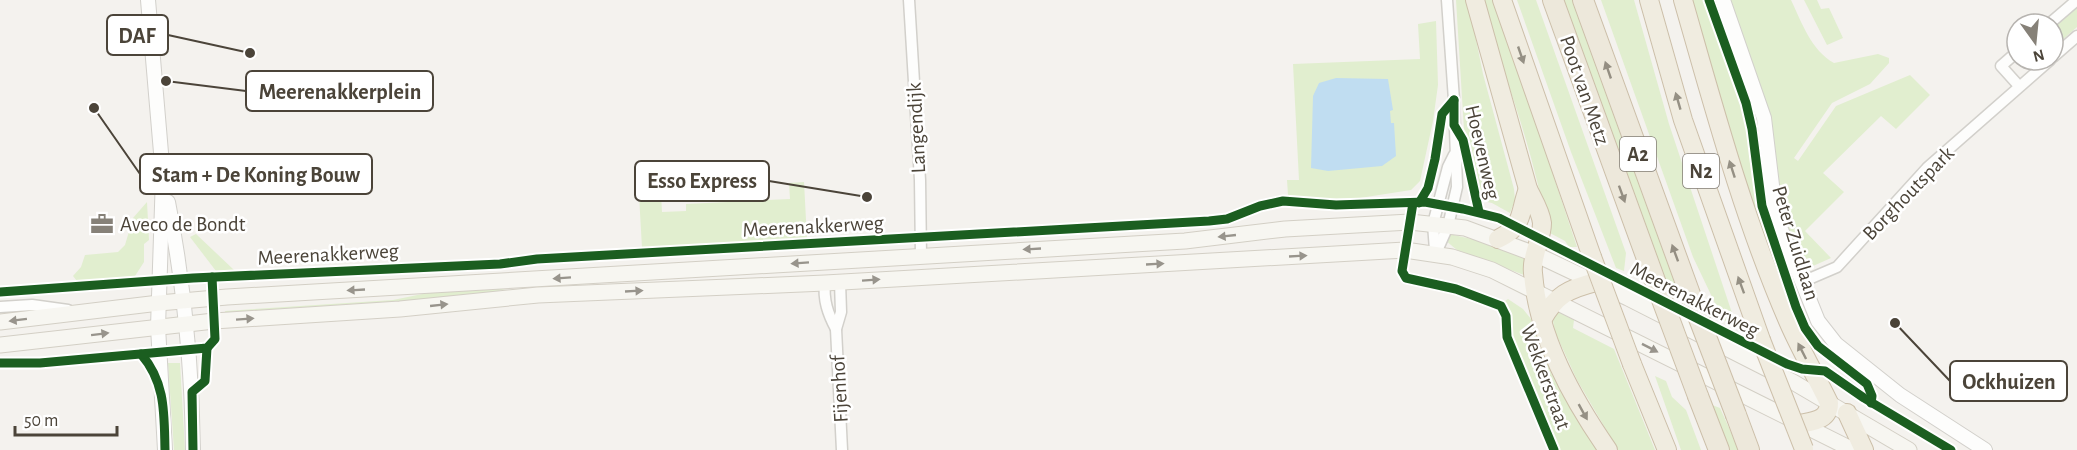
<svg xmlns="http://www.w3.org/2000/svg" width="2077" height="450" font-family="'Alegreya Sans',sans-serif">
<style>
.green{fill:#e1eecf}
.water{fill:#c0ddf1}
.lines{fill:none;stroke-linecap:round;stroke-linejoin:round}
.minor-casing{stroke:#d2d0cb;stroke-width:13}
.tertiary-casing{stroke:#d2d0cb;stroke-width:16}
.secondary-casing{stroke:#d3cfc5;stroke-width:17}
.trunk-casing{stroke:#ccbfa9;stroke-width:20}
.motorway-casing{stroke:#ccbfa9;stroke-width:22}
.minor{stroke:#fdfdfc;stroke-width:10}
.tertiary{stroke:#fdfdfc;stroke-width:14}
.secondary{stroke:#f7f6f1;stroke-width:15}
.trunk{stroke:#f0ece0;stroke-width:18}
.motorway{stroke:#ede8db;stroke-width:20}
.trunk-bridge-casing{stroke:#ccbfa9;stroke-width:20;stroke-linecap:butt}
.motorway-bridge-casing{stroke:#ccbfa9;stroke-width:22;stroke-linecap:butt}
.trunk-bridge{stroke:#f0ece0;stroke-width:18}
.motorway-bridge{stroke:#ede8db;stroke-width:20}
.cycleway-casing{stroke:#fff;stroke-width:13}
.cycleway{stroke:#1b5e20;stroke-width:9}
.oneway{fill:#959084}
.oneway2{fill:#948e82}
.oneway3{fill:#98948c}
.labels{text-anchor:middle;stroke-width:5;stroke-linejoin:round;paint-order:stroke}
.shield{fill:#fff;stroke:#817c74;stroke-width:1.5}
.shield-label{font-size:20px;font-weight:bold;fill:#4b4439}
.street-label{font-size:21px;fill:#4b4439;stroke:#fff}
.poi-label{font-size:21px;fill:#4b4439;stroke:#fff;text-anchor:start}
.leader{fill:none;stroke:#4b4439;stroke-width:2}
.callout-dot{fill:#4b4439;stroke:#fff;stroke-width:2}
.callout{fill:#fff;stroke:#4b4439;stroke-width:2}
.callout-label{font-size:22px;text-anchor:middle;font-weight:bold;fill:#4b4439}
</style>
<rect width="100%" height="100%" fill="#f4f2ee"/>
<g class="green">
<path d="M1456,0H1468L1483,74L1514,189L1515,200L1510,213L1492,203L1477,200L1464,130Z"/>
<path d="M1479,0H1495L1577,247H1569L1565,241L1548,232C1534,153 1506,76 1479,0Z"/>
<path d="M1517,0H1536L1626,253L1624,271L1616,268L1571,152Z"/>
<path d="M1562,0H1573L1683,299L1667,291Z"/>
<path d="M1601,0H1634L1669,124L1736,325L1723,320L1693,257Z"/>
<path d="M1687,0H1704L1745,111L1749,130L1755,192L1787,288L1785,291L1760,236Z"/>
<path d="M1730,0H1791C1802,23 1811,50 1834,63L1878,54L1889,58V63L1870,84L1832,103L1794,158L1798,161L1836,106L1910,75L1930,95L1896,129L1881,116L1823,173L1844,192L1805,231L1831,258L1804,270C1794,243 1783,217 1778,189C1774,165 1775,142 1769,118Z"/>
<path d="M1804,0H1817L1821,9L1829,8L1843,38L1827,45Z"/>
<path d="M2077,5V27L2053,48V26Z"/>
<path d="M1436,21L1438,85L1433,121L1420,181L1411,190L1360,198L1323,199L1288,195L1287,180H1299L1293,64L1420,59L1418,24Z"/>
<path d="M667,175L668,194H661L662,212L686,211V204L790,199L789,183L804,182L807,239L642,248L638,177Z"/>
<path d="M147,202L149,240L144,244V262L135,276L77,281L73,276L81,267L85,255L118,252L125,245L133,218Z"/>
<path d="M196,234L234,270L216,271L190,237Z"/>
<path d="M1449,234L1490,243L1526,257L1524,275L1457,250L1445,240Z"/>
<path d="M518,287L501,290L477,299L226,315L225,311L393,300L432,292Z"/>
<path d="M1508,299L1523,309L1531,319L1551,373L1598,450H1558L1510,334L1509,312L1502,303Z"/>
<path d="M1557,311L1574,320L1573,328L1614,349L1655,450H1618L1577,380L1555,332L1553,321Z"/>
<path d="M168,363H180L185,450H174Z"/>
<path d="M1655,376L1666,381L1672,397L1686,410L1701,450H1681Z"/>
<path d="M1712,405L1720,408L1739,450H1727Z"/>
</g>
<path class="water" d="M1336,78L1388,79L1393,110L1390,111L1391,123H1394L1396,156L1382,166L1328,171L1311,168L1313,96L1319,83Z"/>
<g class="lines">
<g class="minor-casing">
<g id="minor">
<path d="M909,0L920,180L921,256"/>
<path d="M2049,24L2077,0"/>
<path d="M2017,52L2001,66L2019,86"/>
<path d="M2053,57L2077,36"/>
<path d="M1435,250L1433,224L1448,167L1454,155"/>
<path d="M1436,253L1448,226L1457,187L1454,100L1447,0"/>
<path d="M840,282L841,312L836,329L842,450"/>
<path d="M1802,282L1837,267L1927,168L2050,60"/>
<path d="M825,283C823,300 828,314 836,329"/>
<path d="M0,307L32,305L68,310"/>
</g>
</g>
<g class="tertiary-casing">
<g id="tertiary">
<path d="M148,0L163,176L158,327L165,450"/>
<path d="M1723,0L1764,118L1774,202L1780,227L1818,321L1836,344L1900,395L1985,450"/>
<path d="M168,202C184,284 192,366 193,450"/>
</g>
</g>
<g class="secondary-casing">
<g id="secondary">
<path d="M0,322L159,303L227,297L1185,241L1285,229L1410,222L1465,228L1535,254L1628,298L1793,382L1909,450"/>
<path d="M0,345L214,321L400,309L538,295L825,283L1405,250L1452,257L1492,270L1853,450"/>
</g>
</g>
<g class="trunk-casing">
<g id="trunk">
<path d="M1475,0L1528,189C1533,199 1541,212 1542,223C1542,240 1531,256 1533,273C1538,337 1572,398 1608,450"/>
<path d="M1502,0L1592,257"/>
<path d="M1649,0L1683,120L1761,340"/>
<path d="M1683,0C1714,108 1743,217 1788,321C1800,349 1816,376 1829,403C1829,420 1814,421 1800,424"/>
<path d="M1498,239C1525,226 1519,212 1528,189"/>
<path d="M1542,320C1556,295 1568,289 1596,282"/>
<path d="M1632,364L1667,450"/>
<path d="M1847,413L1864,450"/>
</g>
</g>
<g class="motorway-casing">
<g id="motorway">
<path d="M1553,0L1658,289"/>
<path d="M1583,0L1695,308"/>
<path d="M1698,396L1719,450"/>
<path d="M1736,415L1749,450"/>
</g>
</g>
<use href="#minor" class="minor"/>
<use href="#tertiary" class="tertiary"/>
<use href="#secondary" class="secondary"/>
<use href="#trunk" class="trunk"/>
<use href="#motorway" class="motorway"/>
<g class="trunk-bridge-casing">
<g id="trunk-bridge">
<path d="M1592,257L1632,364"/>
<path d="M1761,340L1804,449"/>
</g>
</g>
<g class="motorway-bridge-casing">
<g id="motorway-bridge">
<path d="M1658,289L1698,396"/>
<path d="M1695,308L1736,415"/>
</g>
</g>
<use href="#trunk-bridge" class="trunk-bridge"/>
<use href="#motorway-bridge" class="motorway-bridge"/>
<g class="cycleway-casing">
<g id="cycleway">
<path d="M1709,0L1746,103L1752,129L1762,206L1796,307L1805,328L1818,346L1867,384L1872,396L1871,403"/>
<path d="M1454,100V125L1463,140L1479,212"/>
<path d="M1413,203L1402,271L1406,278L1456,289L1501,306L1506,316L1507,337L1554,450"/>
<path d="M1419,203L1428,188L1435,159L1442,114L1454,100"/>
<path d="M0,292L193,278L500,264L537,259L1209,221L1227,219L1260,206L1283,201L1336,205L1425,202L1463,209L1499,218L1787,364L1802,369L1825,371L1864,398L1951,450"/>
<path d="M141,354C166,383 164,414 165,450"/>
<path d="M0,363H40L207,348L215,339L212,277"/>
<path d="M193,450L192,392L205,381L207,348"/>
</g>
</g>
<use href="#cycleway" class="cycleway"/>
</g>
<defs><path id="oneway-solid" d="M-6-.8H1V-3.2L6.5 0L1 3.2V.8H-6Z" transform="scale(1.5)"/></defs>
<g class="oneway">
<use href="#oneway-solid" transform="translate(1521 55) rotate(71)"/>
<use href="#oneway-solid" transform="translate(1678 101) rotate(-106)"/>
<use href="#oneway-solid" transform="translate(1732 169) rotate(-108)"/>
<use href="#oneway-solid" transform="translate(1741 285) rotate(-110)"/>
<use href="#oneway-solid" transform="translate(1802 351) rotate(-117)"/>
<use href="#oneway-solid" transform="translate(1583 412) rotate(61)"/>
</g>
<g class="oneway2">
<use href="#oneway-solid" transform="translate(1608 70) rotate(-109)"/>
<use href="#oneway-solid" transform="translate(1622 194) rotate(70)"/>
<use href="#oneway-solid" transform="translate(1675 253) rotate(-110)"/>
</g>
<g class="oneway3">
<use href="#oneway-solid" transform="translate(1227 236) rotate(174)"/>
<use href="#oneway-solid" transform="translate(1032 249) rotate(177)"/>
<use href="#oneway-solid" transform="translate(1298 256) rotate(-3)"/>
<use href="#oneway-solid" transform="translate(800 263) rotate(176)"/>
<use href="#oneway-solid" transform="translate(1155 264) rotate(-3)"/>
<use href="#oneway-solid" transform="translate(562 278) rotate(176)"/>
<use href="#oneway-solid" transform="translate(871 280) rotate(-4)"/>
<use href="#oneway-solid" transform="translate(356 290) rotate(177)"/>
<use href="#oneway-solid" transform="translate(634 291) rotate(-3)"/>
<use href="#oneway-solid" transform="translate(439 305) rotate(-6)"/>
<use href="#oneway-solid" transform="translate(245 319) rotate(-4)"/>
<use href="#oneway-solid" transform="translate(18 320) rotate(173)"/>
<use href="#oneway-solid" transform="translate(100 334) rotate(-7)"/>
<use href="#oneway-solid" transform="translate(1650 348) rotate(27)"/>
</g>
<defs>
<g id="office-bare" transform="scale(1.8)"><path d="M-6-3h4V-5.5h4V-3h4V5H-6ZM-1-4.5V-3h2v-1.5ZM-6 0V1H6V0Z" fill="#868178" stroke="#fff" stroke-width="2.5" paint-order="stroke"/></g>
</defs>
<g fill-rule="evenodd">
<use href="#office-bare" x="102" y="224"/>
</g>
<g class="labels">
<g class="shield">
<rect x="1620" y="137" width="36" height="34" rx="4.5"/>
<rect x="1683" y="154" width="36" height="34" rx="4.5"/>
</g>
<g class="shield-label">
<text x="1638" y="161">A2</text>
<text x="1701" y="178">N2</text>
</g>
<g class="street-label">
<text transform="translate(1585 90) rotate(71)" y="7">Poot van Metz</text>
<text transform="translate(916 128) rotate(-93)" y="7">Langendijk</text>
<text transform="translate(1483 152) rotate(77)" y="7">Hoevenweg</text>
<text transform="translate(1908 193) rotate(-46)" y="7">Borghoutspark</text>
<text transform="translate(813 226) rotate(-3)" y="7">Meerenakkerweg</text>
<text transform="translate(1796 243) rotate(73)" y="7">Peter Zuidlaan</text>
<text transform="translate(328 254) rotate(-3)" y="7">Meerenakkerweg</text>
<text transform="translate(1695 299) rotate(27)" y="7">Meerenakkerweg</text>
<text transform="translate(1546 377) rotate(70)" y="7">Wekkerstraat</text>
<text transform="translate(839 389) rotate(-93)" y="7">Fijenhof</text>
</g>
<g class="poi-label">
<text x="120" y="231">Aveco de Bondt</text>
</g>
</g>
<path class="leader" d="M250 53L168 35M166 81L246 91M94 108L140 174M867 197L769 181M1895 323L1950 381"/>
<g class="callout-dot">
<circle cx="250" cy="53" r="6"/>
<circle cx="166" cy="81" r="6"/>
<circle cx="94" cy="108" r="6"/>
<circle cx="867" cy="197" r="6"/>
<circle cx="1895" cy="323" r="6"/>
</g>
<g class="callout">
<rect x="107" y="15" width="61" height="40" rx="6"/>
<rect x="246" y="71" width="187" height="40" rx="6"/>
<rect x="140" y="154" width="232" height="40" rx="6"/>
<rect x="635" y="161" width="134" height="40" rx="6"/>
<rect x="1950" y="361" width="117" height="40" rx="6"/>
</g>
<g class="callout-label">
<text x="137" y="43">DAF</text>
<text x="340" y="99">Meerenakkerplein</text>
<text x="256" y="182">Stam + De Koning Bouw</text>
<text x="702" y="188">Esso Express</text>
<text x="2009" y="389">Ockhuizen</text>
</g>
<g transform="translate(2035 42) rotate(165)"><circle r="28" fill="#ffffff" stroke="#b7b4b0" stroke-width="1.5"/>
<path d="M0-4.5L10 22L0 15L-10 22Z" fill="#868178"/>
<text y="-9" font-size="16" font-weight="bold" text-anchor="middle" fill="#4b4439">N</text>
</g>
<path d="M15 426v9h102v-9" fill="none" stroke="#4b4439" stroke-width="3"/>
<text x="24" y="426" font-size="18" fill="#4b4439" stroke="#ffffff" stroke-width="4.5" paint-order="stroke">50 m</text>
</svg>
